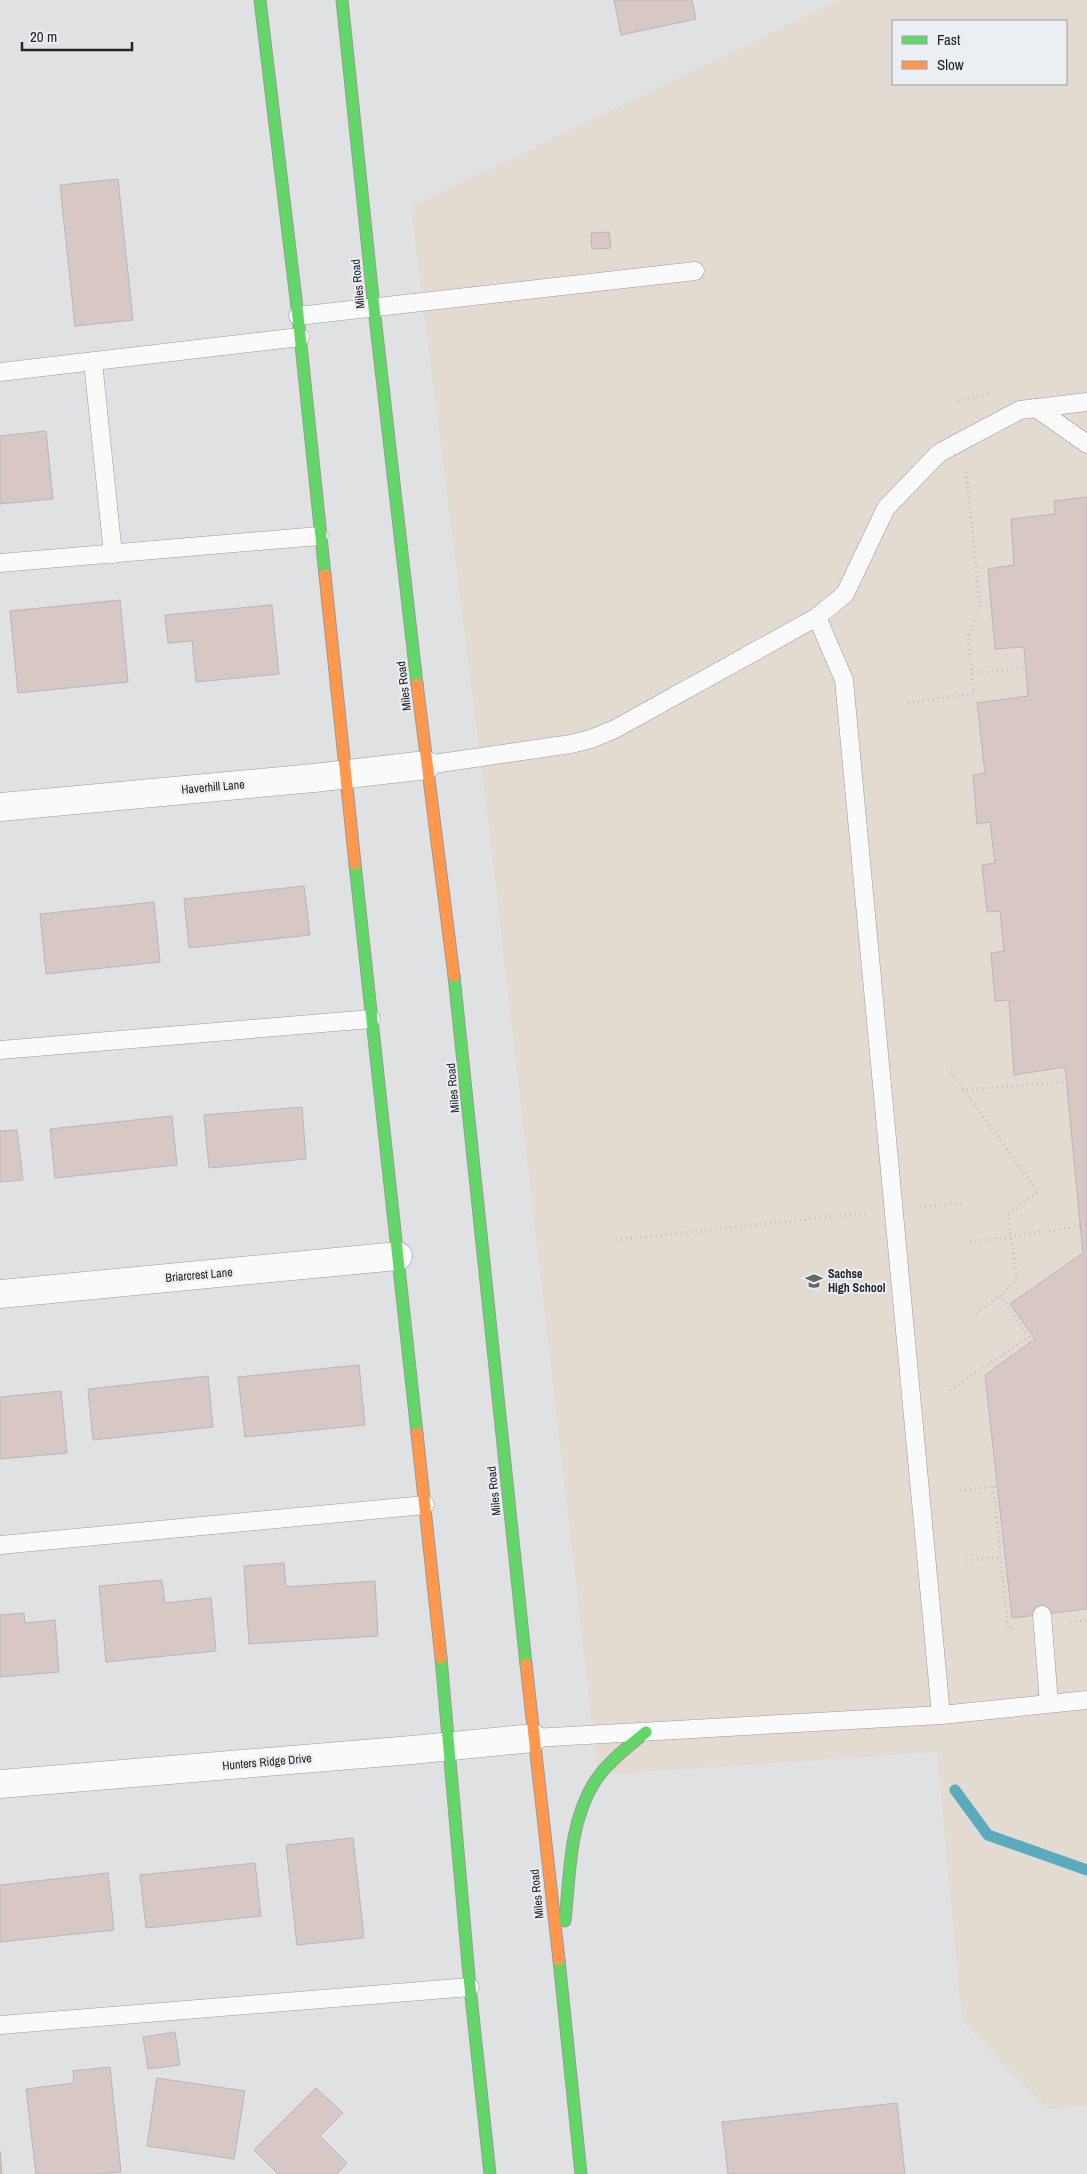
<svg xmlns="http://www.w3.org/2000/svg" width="1087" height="2174" font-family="'Archivo Narrow',sans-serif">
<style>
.education{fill:#e3dad1;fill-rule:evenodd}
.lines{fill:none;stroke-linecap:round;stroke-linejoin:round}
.stream{stroke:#5babbf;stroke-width:11}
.building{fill:#d7c8c5;stroke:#b7b7b8}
.lane-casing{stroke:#999a9c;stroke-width:19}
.street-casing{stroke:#999a9c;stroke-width:29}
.fast-casing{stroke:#999a9c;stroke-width:13}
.slow-casing{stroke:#999a9c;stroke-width:13}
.path{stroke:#c0c1c1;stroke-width:3;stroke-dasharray:1 4;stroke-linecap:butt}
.lane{stroke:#fafafb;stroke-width:18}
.street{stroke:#fafafb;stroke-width:28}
.fast{stroke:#63d668;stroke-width:11}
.slow{stroke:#ff974d;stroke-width:11}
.labels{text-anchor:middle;stroke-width:4;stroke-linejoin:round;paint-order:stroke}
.street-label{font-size:12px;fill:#222425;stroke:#ebeff3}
.poi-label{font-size:12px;font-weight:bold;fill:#222425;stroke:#ebeff3;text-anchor:start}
</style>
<rect width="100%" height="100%" fill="#dfe1e3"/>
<path class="education" d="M840,0H1087V2106L1047,2109L962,2020L937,1752L598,1775L487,810L411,207ZM893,21H1066V84H893Z"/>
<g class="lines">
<path class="stream" d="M955,1790L988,1835L1087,1870"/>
</g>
<g class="building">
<path d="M614,0H692L696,19L621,35Z"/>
<path d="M118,179L133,320L75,326L60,185Z"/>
<path d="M609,232L611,248L592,249L591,233Z"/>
<path d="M46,431L53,499L0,504V436Z"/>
<path d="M1087,497V1609L1012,1618L985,1375L1035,1339L1010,1304L1083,1253L1065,1067L1014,1075L1009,1000L995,1001L991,953L1004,951L1000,911L987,912L982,865L995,863L990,822L977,824L973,775L985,773L977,703L1028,696L1024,647L995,649L988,569L1014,565L1011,519L1055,514L1054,501Z"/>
<path d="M120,600L128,682L18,693L10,611Z"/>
<path d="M272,605L279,674L196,682L192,641L168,643L165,615Z"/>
<path d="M304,886L310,935L189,948L184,899Z"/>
<path d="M154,902L160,962L46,974L40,914Z"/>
<path d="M302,1107L306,1159L209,1168L204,1115Z"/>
<path d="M172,1116L177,1165L55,1178L50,1129Z"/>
<path d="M17,1130L23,1180L0,1182V1131Z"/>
<path d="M359,1365L365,1425L245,1437L238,1377Z"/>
<path d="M208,1376L213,1427L93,1440L88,1389Z"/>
<path d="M61,1391L67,1453L0,1459V1397Z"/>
<path d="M284,1563L286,1587L375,1581L378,1636L249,1644L244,1566Z"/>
<path d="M162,1580L165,1603L211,1598L216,1651L106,1662L99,1586Z"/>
<path d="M24,1613L25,1623L55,1620L59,1672L0,1677V1615Z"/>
<path d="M353,1838L364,1938L297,1945L286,1845Z"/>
<path d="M255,1863L261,1916L146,1928L140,1875Z"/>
<path d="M108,1873L114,1930L0,1942V1885Z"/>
<path d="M175,2032L180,2065L148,2069L143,2037Z"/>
<path d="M110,2067L121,2172L101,2174H36L26,2089L74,2083L73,2071Z"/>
<path d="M157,2078L245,2091L234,2159L147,2146Z"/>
<path d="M316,2088L343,2113L320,2136L347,2163L337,2174H278L254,2150Z"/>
<path d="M897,2103L905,2174H728L722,2122Z"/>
<path d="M0,2151L2,2174H0Z"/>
</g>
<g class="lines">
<g class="lane-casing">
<g id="lane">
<path d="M298,316L695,271"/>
<path d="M93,362L113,554"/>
<path d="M0,372L300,337"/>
<path d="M1036,408L1087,444"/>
<path d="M0,563L319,536"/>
<path d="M817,617L844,680L941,1715"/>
<path d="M426,765L571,744L591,739L615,729L817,617L845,594L886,508L939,453L1020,410L1087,402"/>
<path d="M0,1050L371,1019"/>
<path d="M0,1545L425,1505"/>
<path d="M1042,1615L1049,1703"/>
<path d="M533,1738L941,1715L1087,1700"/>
<path d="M0,2025L470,1987"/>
</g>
</g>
<g class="street-casing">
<g id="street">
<path d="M0,807L314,778L426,765"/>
<path d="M0,1294L398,1256"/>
<path d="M0,1784L412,1750L533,1738"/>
</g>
</g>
<g class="fast-casing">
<g id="fast">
<path d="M260,0L298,316L325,575"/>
<path d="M342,0L374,308L417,684"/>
<path d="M355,864L417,1433"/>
<path d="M454,976L526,1664"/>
<path d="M441,1658L470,1987L490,2174"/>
<path d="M565,1921C570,1875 569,1823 594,1783C607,1762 628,1747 646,1732"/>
<path d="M559,1960L581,2174"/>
</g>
</g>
<g class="slow-casing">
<g id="slow">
<path d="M325,575L355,864"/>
<path d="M417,684L454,976"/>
<path d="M417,1433L441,1658"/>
<path d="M526,1664L559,1960"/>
</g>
</g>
<g class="path">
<path d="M958,401L988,393"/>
<path d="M972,673L1025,668"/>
<path d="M908,703L974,693L968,637L980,606L966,471"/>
<path d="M962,1090L1066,1082"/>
<path d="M920,1207L965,1203"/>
<path d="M616,1240L866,1213"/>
<path d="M970,1242L1011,1237L1081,1226"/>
<path d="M976,1313L1000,1295"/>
<path d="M950,1390L1029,1337L1000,1295L1017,1280L1008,1215L1038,1192L950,1071"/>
<path d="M993,1487L1008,1628L1014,1627"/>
<path d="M960,1491L998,1486"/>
<path d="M967,1560L1001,1557"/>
<path d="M1070,1622L1087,1620"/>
</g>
<use href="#lane" class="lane"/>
<use href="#street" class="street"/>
<use href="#fast" class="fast"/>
<use href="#slow" class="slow"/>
</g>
<defs>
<g id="school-bare" transform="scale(1.35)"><path d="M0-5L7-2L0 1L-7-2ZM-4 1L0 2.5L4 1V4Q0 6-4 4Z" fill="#646668" stroke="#ebeff3" stroke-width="2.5" paint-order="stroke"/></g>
</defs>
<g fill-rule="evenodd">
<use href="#school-bare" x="814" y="1281"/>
</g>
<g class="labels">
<g class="street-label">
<text transform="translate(358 284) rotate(-96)" y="4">Miles Road</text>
<text transform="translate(404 686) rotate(-97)" y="4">Miles Road</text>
<text transform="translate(213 787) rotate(-5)" y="4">Haverhill Lane</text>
<text transform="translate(453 1088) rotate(-95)" y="4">Miles Road</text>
<text transform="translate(199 1275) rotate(-5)" y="4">Briarcrest Lane</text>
<text transform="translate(494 1491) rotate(-96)" y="4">Miles Road</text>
<text transform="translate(267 1762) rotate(-5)" y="4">Hunters Ridge Drive</text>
<text transform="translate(537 1894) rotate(-96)" y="4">Miles Road</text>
</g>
<g class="poi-label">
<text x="828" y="1278">Sachse<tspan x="828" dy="14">High School</tspan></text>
</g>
</g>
<rect x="892" y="20" width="175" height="65" fill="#ebeff3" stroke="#9b9ea1"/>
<rect x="902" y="36" width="25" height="8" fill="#63d668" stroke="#9b9ea1"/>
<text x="937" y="45" font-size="15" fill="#222425">Fast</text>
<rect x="902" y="61" width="25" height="8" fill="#ff974d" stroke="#9b9ea1"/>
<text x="937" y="70" font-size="15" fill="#222425">Slow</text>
<path d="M22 42v8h110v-8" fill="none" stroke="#222425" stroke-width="2.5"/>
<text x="30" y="42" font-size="15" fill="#222425" stroke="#ebeff3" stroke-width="4" paint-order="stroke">20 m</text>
</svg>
